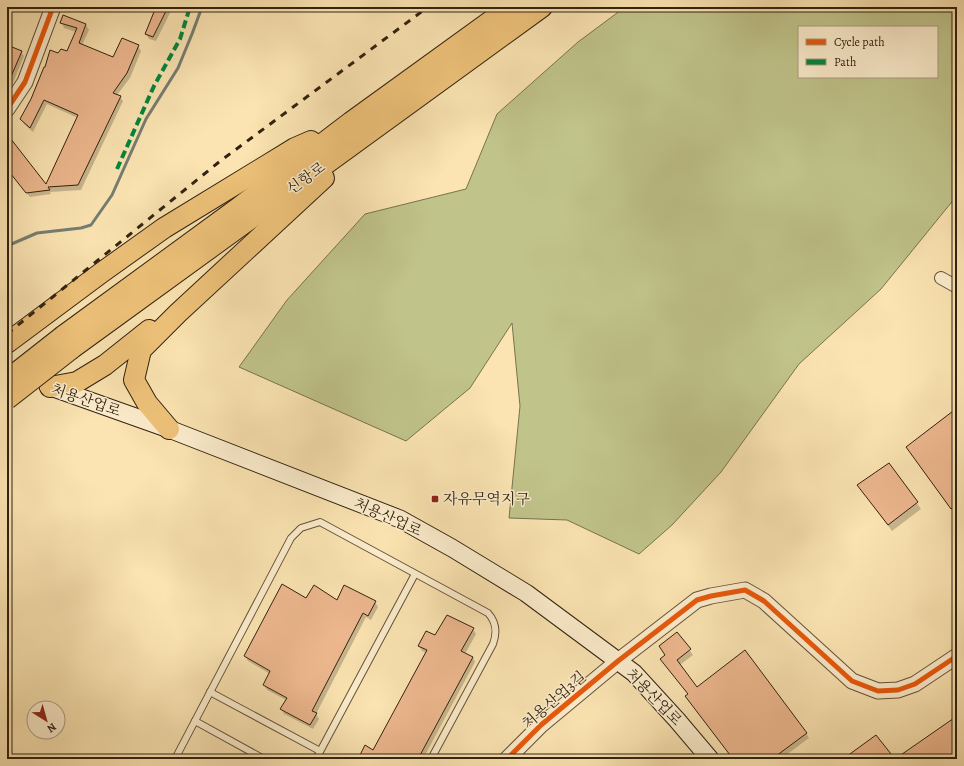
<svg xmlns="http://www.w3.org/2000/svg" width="964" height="766" font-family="Alegreya,'Noto Serif KR',serif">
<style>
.green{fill:#c0c48b;stroke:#78734e;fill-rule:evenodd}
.shadow{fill:#0003}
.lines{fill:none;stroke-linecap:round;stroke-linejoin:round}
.stream{stroke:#757e73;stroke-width:3}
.building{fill:#eeb88f;stroke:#312210}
.service-casing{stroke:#645238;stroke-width:8}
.minor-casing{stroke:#645238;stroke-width:14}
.tertiary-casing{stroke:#645238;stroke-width:17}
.secondary-casing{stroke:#312210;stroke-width:19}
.trunk-casing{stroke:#312210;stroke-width:22}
.service{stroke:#fcedcd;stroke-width:6}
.minor{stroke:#fcedcd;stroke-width:12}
.tertiary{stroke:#fcedcd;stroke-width:15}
.secondary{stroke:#fcedcd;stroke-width:17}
.trunk{stroke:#eec279;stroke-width:20}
.rail{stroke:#312210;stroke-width:3;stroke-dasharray:7 7;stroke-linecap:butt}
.trunk-bridge-casing{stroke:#312210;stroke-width:22;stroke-linecap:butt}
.trunk-bridge{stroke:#eec279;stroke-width:20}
.quiet{stroke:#00873e;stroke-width:4;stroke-dasharray:8 4;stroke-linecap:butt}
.cycleway-casing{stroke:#fcedcd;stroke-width:8}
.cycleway{stroke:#e8590c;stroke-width:5}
.poi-dot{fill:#8f2418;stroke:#fcedcd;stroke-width:1.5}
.labels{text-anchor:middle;stroke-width:3;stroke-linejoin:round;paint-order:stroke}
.street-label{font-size:15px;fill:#312210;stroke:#fcedcd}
.poi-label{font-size:15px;fill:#312210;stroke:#fcedcd;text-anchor:start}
</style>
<rect width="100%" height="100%" fill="#fbe4b2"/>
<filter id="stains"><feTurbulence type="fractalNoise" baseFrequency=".005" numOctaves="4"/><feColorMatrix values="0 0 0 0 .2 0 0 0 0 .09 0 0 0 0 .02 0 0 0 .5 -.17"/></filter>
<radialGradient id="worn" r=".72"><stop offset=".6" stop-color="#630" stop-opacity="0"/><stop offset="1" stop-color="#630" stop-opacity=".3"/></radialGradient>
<path class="green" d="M625,7H957V192L955,198L881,289L799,364L721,472L672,525L639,554L567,520L509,518L520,406L512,323L470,388L406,441L239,367L287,300L365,214L466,189L497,114L578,42ZM799,27H937V77H799Z"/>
<g class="shadow">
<path d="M158,7H173L156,41L149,39L146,34Z"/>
<path d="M64,16L86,25L89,30L82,45L114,58L138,46L141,51L130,78L117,95L120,97L123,101L81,190L50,192L51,194L30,197L7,169V136L46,186L78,118L47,104L33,132L24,124L22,119L58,55L68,53L76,32L64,28L62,23Z"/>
<path d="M7,46L21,52L24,56L9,92H7Z"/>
<path d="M957,410V510L954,513L910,452Z"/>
<path d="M889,465L921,509L892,531L858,485Z"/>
<path d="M307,599L375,602L378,607L371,620L366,617L316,714L319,719L313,729L284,714L281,709L286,700L267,690L264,685L270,674L248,661L245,656Z"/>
<path d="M473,629L476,634L465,654L473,657L475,662L423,759H360L374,751L427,653L422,651L419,646L435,636Z"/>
<path d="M677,633L693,655L680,665L697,688L806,733L809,738L781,759H733L689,701L686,697L689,695L666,655Z"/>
</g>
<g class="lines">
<path class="stream" d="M7,246L37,233L81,228L91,225L112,195L146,119L178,68L192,34L202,7"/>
</g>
<g class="building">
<path d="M156,7H168L153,37L145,34Z"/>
<path d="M63,15L86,24L79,43L113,57L122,38L139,45L127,73L113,93L121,96L78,185L48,187L50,190L26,193L7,169V134L46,184L78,115L44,100L30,128L20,119L31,99L44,67H45L50,50L58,53L61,49L67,51L77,28L60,23Z"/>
<path d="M7,45L22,51L7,86Z"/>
<path d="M957,408V503L951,509L906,447Z"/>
<path d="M889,463L918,502L888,525L857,485Z"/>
<path d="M282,584L306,598L314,585L337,600L344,585L376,601L368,616L363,613L312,711L317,713L310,725L280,709L287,698L263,685L270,671L244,656Z"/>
<path d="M447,615L474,628L461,651L473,657L418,759H358L365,745L373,750L427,650L418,646L426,631L435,635Z"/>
<path d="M677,632L691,649L677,660L697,687L745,650L807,733L772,759H733L685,696L688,694L660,659L665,655L659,646Z"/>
<path d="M957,716V759H843L876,735L895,759Z"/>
</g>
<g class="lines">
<g class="service-casing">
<g id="service">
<path d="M210,692L320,751"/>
<path d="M195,721L264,759"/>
<path d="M175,759L291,538L301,528L320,522L488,613C497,623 497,633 493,644L431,759"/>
<path d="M316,759L415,574"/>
</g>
</g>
<g class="minor-casing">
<path id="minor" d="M941,278L957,287"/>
</g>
<g class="tertiary-casing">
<g id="tertiary">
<path d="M7,109L25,82L53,7"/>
<path d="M507,759L541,725L618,661L697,600L711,596L745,590L764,601L852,681L878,691L898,690L915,684L957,656"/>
</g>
</g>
<g class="secondary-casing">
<path id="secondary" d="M48,386L169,429L400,519L452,548L526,593L634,673L677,720L710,759"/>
</g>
<g class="trunk-casing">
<g id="trunk">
<path d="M63,336L238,208L351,122L510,7"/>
<path d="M7,343L101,273L164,228L295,148L311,141"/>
<path d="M71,349L542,7"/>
<path d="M50,387L77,382L105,365L149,330"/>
<path d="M169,429L147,403L134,380L141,350L178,313L324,178"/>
</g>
</g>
<use href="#service" class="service"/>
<use href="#minor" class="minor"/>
<use href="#tertiary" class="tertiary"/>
<use href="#secondary" class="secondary"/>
<use href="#trunk" class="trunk"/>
<path class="rail" d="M7,334L219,162L428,7"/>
<g class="trunk-bridge-casing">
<g id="trunk-bridge">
<path d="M7,380L63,336"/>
<path d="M7,399L71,349"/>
</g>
</g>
<use href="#trunk-bridge" class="trunk-bridge"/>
<path class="quiet" d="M117,169L154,86L180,39L190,7"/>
<g class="cycleway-casing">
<g id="cycleway">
<path d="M7,109L25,82L53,7"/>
<path d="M507,759L541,725L618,661L697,600L711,596L745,590L764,601L852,681L878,691L898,690L915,684L957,656"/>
</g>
</g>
<use href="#cycleway" class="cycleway"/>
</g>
<rect class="poi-dot" x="431" y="495" width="8" height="8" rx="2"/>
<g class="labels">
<g class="street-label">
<text transform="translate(306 178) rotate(-36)" y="5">신항로</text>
<text transform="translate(86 400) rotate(19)" y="5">처용산업로</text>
<text transform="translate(388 517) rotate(24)" y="5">처용산업로</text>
<text transform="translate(654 697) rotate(46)" y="5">처용산업로</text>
<text transform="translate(554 700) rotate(-41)" y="5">처용산업3길</text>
</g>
<g class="poi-label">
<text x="443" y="504">자유무역지구</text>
</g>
</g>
<rect width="964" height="766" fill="none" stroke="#fbe4b2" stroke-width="24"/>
<rect x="8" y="8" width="948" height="750" fill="none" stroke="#312210" stroke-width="2"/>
<rect x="12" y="12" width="940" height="742" fill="none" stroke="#312210"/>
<rect x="798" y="26" width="140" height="52" fill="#fcedcd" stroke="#ab9c81"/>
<rect x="806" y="39" width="20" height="6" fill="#e8590c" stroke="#ab9c81"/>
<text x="834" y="46" font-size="12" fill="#312210">Cycle path</text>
<rect x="806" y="59" width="20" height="6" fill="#00873e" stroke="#ab9c81"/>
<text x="834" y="66" font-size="12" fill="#312210">Path</text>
<g transform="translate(46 720) rotate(143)"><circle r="19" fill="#fcedcd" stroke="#ab9c81"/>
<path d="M0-3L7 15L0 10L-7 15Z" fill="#8f2418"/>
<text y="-6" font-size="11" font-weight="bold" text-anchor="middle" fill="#312210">N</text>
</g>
<rect width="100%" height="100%" filter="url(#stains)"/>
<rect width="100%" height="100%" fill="url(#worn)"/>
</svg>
